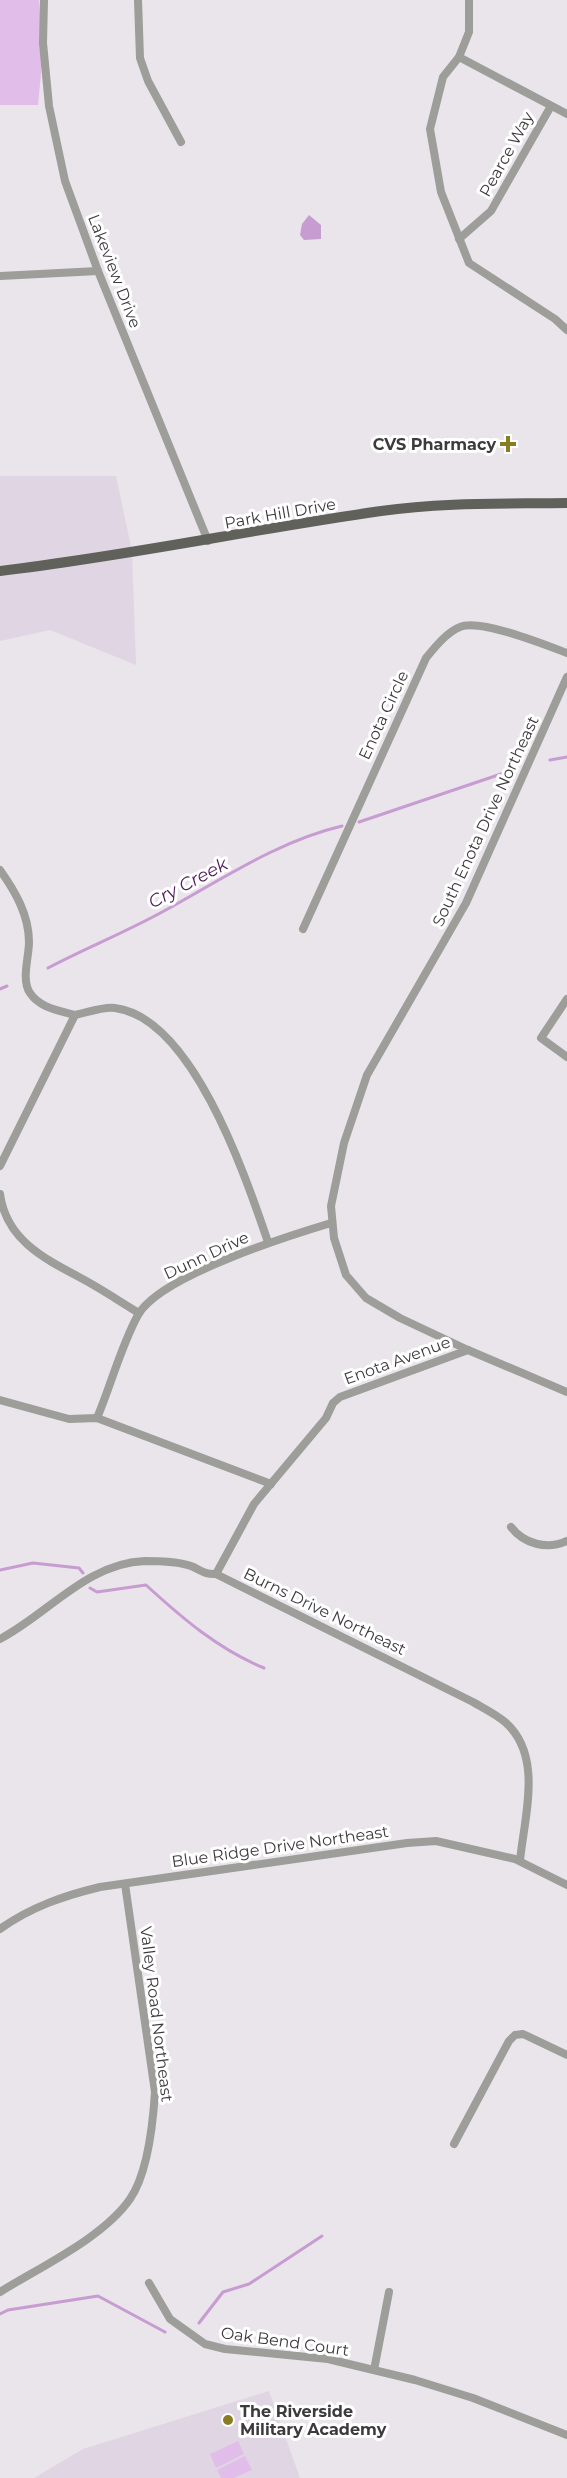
<svg xmlns="http://www.w3.org/2000/svg" width="567" height="2478" font-family="Montserrat,sans-serif">
<style>
.built{fill:#e0d6e3}
.green{fill:#e1bee9}
.water{fill:#c79cd1}
.lines{fill:none;stroke-linecap:round;stroke-linejoin:round}
.stream{stroke:#c79cd1;stroke-width:3}
.minor{stroke:#9d9d99;stroke-width:8}
.major{stroke:#61615b;stroke-width:10}
.poi-dot{fill:#897d23;stroke:#fff;stroke-width:2}
.labels{text-anchor:middle;stroke-width:6;stroke-linejoin:round;paint-order:stroke}
.street-label{font-size:16px;fill:#3c3a3d;stroke:#fff}
.poi-label{font-size:16px;font-weight:bold;fill:#3c3a3d;stroke:#fff;text-anchor:end}
.water-label{font-size:18px;font-style:italic;fill:#4e1a5a;stroke:#fff}
</style>
<rect width="100%" height="100%" fill="#eae4eb"/>
<g class="built">
<path d="M0,476H116L132,551L136,665L50,630L0,641Z"/>
<path d="M269,2391L300,2478H34L83,2449Z"/>
</g>
<g class="green">
<path d="M0,0H39L43,53L38,105H0Z"/>
<path d="M238,2441L244,2454L216,2468L210,2454Z"/>
<path d="M245,2456L252,2470L234,2478H221L217,2470Z"/>
</g>
<path class="water" d="M309,215L321,225V239L304,240L300,235L302,224Z"/>
<g class="lines">
<g class="stream">
<path d="M550,760L567,757"/>
<path d="M359,822L504,773"/>
<path d="M48,968C86,948 126,932 164,911C221,880 278,841 342,826"/>
<path d="M0,989L7,986"/>
<path d="M0,1570L33,1563L79,1568L83,1573"/>
<path d="M90,1588L97,1592L146,1585C182,1618 218,1649 264,1668"/>
<path d="M0,2314L8,2310L98,2296L165,2332"/>
<path d="M199,2323L223,2292L249,2284L322,2236"/>
</g>
<g class="minor">
<path d="M44,0L43,43L49,106L65,181L98,271L208,541"/>
<path d="M138,0L140,58L148,81L181,142"/>
<path d="M469,0V32L459,57L443,77L430,129L441,192L469,263L555,319L567,330"/>
<path d="M459,57L567,114"/>
<path d="M459,239L491,211L551,106"/>
<path d="M0,276L98,271"/>
<path d="M567,677L466,903L367,1075L344,1143L331,1206L334,1238L346,1275L366,1298L400,1318L468,1350L567,1392"/>
<path d="M0,870C15,891 29,915 29,942C29,957 21,980 30,993C40,1008 58,1010 75,1015"/>
<path d="M303,929L426,658C435,647 447,632 460,627C479,618 546,645 567,653"/>
<path d="M567,999L541,1038L567,1057"/>
<path d="M0,1166L75,1015C86,1013 104,1006 115,1008C193,1018 246,1178 268,1242"/>
<path d="M0,1194C6,1239 43,1258 79,1277C100,1288 119,1301 139,1313"/>
<path d="M0,1400L69,1419L97,1418L271,1484"/>
<path d="M97,1418C111,1385 121,1346 138,1315C160,1276 288,1236 331,1223"/>
<path d="M511,1527C524,1544 547,1550 567,1541"/>
<path d="M216,1574L254,1504L326,1418L333,1403L340,1397L468,1350"/>
<path d="M0,1639C48,1614 87,1563 145,1561C159,1561 177,1561 191,1566C201,1570 205,1575 216,1574L473,1702C483,1708 496,1714 505,1722C544,1756 524,1817 520,1861"/>
<path d="M0,1929C31,1907 63,1896 100,1887L407,1843L436,1841L515,1859L567,1885"/>
<path d="M454,2144L509,2041L515,2035L523,2034L567,2055"/>
<path d="M149,2283L170,2319L205,2344L225,2349L328,2359L415,2380L473,2398L567,2435"/>
<path d="M0,2292C40,2267 103,2238 130,2199C148,2173 153,2123 155,2092L125,1884"/>
<path d="M374,2370L389,2292"/>
</g>
<path class="major" d="M0,571C128,556 254,529 381,511C442,502 505,504 567,503"/>
</g>
<g class="poi-dot">
<path d="M505 435h6v6h6v6h-6v6h-6v-6h-6v-6h6z"/>
<circle cx="228" cy="2420" r="6"/>
</g>
<g class="labels">
<g class="street-label">
<text transform="translate(506 154) rotate(-61)" y="6">Pearce Way</text>
<text transform="translate(115 271) rotate(69)" y="6">Lakeview Drive</text>
<text transform="translate(280 513) rotate(-10)" y="6">Park Hill Drive</text>
<text transform="translate(383 715) rotate(-65)" y="6">Enota Circle</text>
<text transform="translate(485 821) rotate(-65)" y="6">South Enota Drive Northeast</text>
<text transform="translate(206 1255) rotate(-25)" y="6">Dunn Drive</text>
<text transform="translate(397 1360) rotate(-20)" y="6">Enota Avenue</text>
<text transform="translate(325 1611) rotate(26)" y="6">Burns Drive Northeast</text>
<text transform="translate(280 1846) rotate(-8)" y="6">Blue Ridge Drive Northeast</text>
<text transform="translate(157 2014) rotate(83)" y="6">Valley Road Northeast</text>
<text transform="translate(285 2341) rotate(8)" y="6">Oak Bend Court</text>
</g>
<g class="poi-label">
<text x="496" y="450">CVS Pharmacy</text>
<text x="240" y="2417" text-anchor="start">The Riverside<tspan x="240" dy="18">Military Academy</tspan></text>
</g>
<g class="water-label">
<text transform="translate(188 883) rotate(-28)" y="6">Cry Creek</text>
</g>
</g>
</svg>
